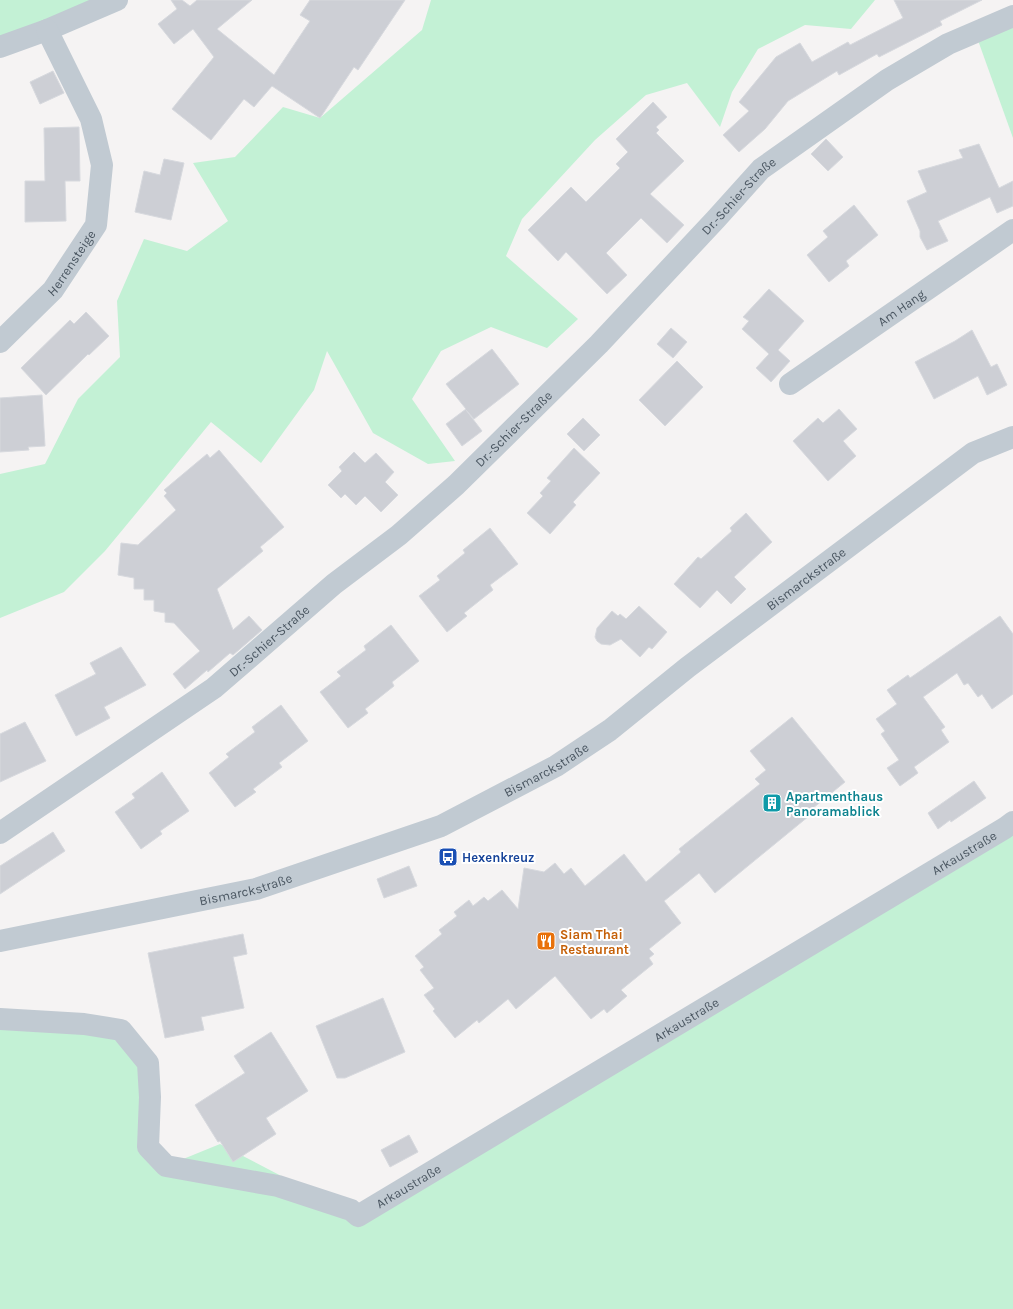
<svg xmlns="http://www.w3.org/2000/svg" width="1013" height="1309" font-family="Karla,sans-serif">
<style>
.green{fill:#c3f1d5}
.building{fill:#cdcfd5;stroke:#d7d9de}
.lines{fill:none;stroke-linecap:round;stroke-linejoin:round}
.minor{stroke:#c1cad2;stroke-width:22}
.labels{text-anchor:middle;stroke-width:4;stroke-linejoin:round;paint-order:stroke}
.street-label{font-size:13px;fill:#4a5661;stroke:#fff}
.culture-label{font-size:13px;font-weight:bold;fill:#0d838f;stroke:#fff;text-anchor:start}
.transit-label{font-size:13px;font-weight:bold;fill:#164399;stroke:#fff;text-anchor:start}
.food-label{font-size:13px;font-weight:bold;fill:#c56008;stroke:#fff;text-anchor:start}
</style>
<rect width="100%" height="100%" fill="#f5f3f3"/>
<g class="green">
<path d="M0,0H117L0,47Z"/>
<path d="M431,0H875L851,29L805,25L758,49L732,92L720,127L687,83L646,95L595,140L522,219L506,256L578,319L547,348L491,327L441,351L412,399L455,461L428,464L373,433L327,351L314,390L261,463L211,422L148,499L105,551L64,592L0,618V474L45,464L78,399L120,357L117,301L144,239L187,251L228,221L193,163L235,157L283,107L320,118L422,30Z"/>
<path d="M1013,16V138L975,32Z"/>
<path d="M1013,822V1309H0V1019L121,1030L148,1063V1147L166,1166L220,1144L358,1216Z"/>
</g>
<g class="building">
<path d="M171,0H182L190,6L197,0H252L217,29L274,75L310,21L300,15L310,0H405L358,70L354,67L320,118L272,86L254,107L244,99L211,140L172,109L214,57L193,29L174,44L158,24L177,9Z"/>
<path d="M894,0H982L940,21L942,25L879,57L877,54L839,75L837,71L788,101L765,129L739,152L723,135L749,111L739,102L776,57L800,43L812,62L848,42L850,45L903,18Z"/>
<path d="M53,71L64,93L40,104L30,82Z"/>
<path d="M653,102L667,117L656,127L659,130L656,133L684,161L650,194L684,225L667,243L641,218L606,253L627,275L607,294L566,252L558,261L528,230L571,187L586,202L620,168L616,164L628,152L616,139Z"/>
<path d="M79,127L80,181H65L66,221L25,222V181H45L44,128Z"/>
<path d="M826,139L843,157L828,171L811,154Z"/>
<path d="M979,144L999,188L1013,181V206L997,213L990,197L938,221L948,241L927,250L920,237V231L907,201L927,192L918,171L963,158L959,150Z"/>
<path d="M164,159L184,163L171,220L135,212L144,171L160,175Z"/>
<path d="M854,205L878,235L846,261L849,266L829,282L807,255L828,237L823,231Z"/>
<path d="M769,289L804,321L778,350L790,361L771,382L756,368L769,354L742,329L749,321L743,317Z"/>
<path d="M86,312L109,336L89,355L88,354L46,395L21,368L70,320L74,324Z"/>
<path d="M671,328L687,342L673,358L657,344Z"/>
<path d="M972,330L991,367L997,364L1007,385L987,395L978,376L934,399L915,362L955,341Z"/>
<path d="M492,349L519,384L474,419L466,410L482,431L462,446L446,424L466,409L446,384Z"/>
<path d="M677,361L703,387L665,426L639,400Z"/>
<path d="M42,395L45,446L28,447L29,450L0,452V398Z"/>
<path d="M839,409L857,429L843,441L856,456L828,481L793,441L818,418L823,423Z"/>
<path d="M583,418L600,435L584,451L567,434Z"/>
<path d="M574,448L600,473L573,502L576,505L550,534L527,513L543,496L540,493L551,481L547,478Z"/>
<path d="M219,450L284,527L260,547L263,551L217,589L233,630L249,616L262,630L233,655L230,653L208,672L207,670L185,689L173,674L200,651L174,623L165,622V613L154,611V600H144V589H134V578L118,575L121,543L138,545L176,510L164,496L167,493L164,490L207,454L210,458Z"/>
<path d="M354,452L365,463L376,453L394,472L385,482L398,495L381,512L365,496L356,505L345,494L341,498L328,485L342,471L339,467Z"/>
<path d="M746,513L772,542L734,577L746,589L731,604L717,590L700,608L674,584L698,557L701,559L732,531L730,528Z"/>
<path d="M490,528L518,564L490,585L493,590L464,613L467,616L447,632L419,596L440,580L437,576L465,553L463,550Z"/>
<path d="M639,606L667,632L652,649L649,647L640,657L621,639L610,645L601,644L597,641L595,637L597,628L612,611L618,616L620,614L626,619Z"/>
<path d="M1000,616L1013,634V694L992,709L982,694L978,697L968,683L964,685L957,673L923,697L945,727L941,730L949,742L914,767L918,773L900,786L887,768L899,760L881,734L885,731L876,719L897,704L887,690L908,675L910,678Z"/>
<path d="M391,625L419,661L392,682L394,686L365,709L368,713L348,728L320,692L341,676L337,672L366,650L364,646Z"/>
<path d="M121,647L146,685L104,707L110,718L76,736L55,695L96,674L90,663Z"/>
<path d="M281,705L308,741L279,763L282,767L253,789L256,792L235,807L209,773L229,757L226,754L255,732L252,727Z"/>
<path d="M792,717L845,782L807,813L809,816L715,893L699,873L664,901L681,923L649,949L654,954L649,958L653,964L621,990L627,996L607,1013L604,1009L591,1019L555,976L516,1009L508,999L479,1023L477,1020L455,1038L433,1011L435,1009L424,995L434,988L420,970L424,967L415,956L442,934L439,930L457,916L454,912L469,900L473,906L484,897L488,901L502,890L518,909L524,868L544,872L555,863L564,874L571,868L585,886L624,854L646,882L681,852L679,849L760,784L755,779L766,770L750,751Z"/>
<path d="M25,722L46,761L0,782V734Z"/>
<path d="M162,772L189,811L160,831L162,834L141,849L115,812L135,798L132,794Z"/>
<path d="M974,781L986,798L951,822L950,820L938,829L928,813Z"/>
<path d="M53,832L65,851L0,894V866Z"/>
<path d="M409,866L417,886L384,898L377,879Z"/>
<path d="M243,934L247,954L233,957L244,1008L201,1017L204,1030L165,1038L148,953Z"/>
<path d="M383,998L405,1052L345,1078H337L316,1026Z"/>
<path d="M271,1032L308,1091L266,1118L276,1134L233,1162L220,1141L218,1142L195,1105L245,1073L234,1056Z"/>
<path d="M409,1135L418,1152L390,1167L381,1150Z"/>
</g>
<g class="lines">
<g class="minor">
<path d="M0,47L47,30L117,0"/>
<path id="s1" d="M0,342L53,290L96,225L102,165L91,119L47,30"/>
<path id="s2" d="M790,384L1013,230"/>
<path id="s3" d="M0,833L214,688L334,584L399,535L456,485L599,344L716,219L761,169L887,80L948,44L1013,16"/>
<path id="s4" d="M0,941L256,889L441,826L556,766L610,730L688,667L973,453L1013,437"/>
<path id="s5" d="M0,1019L84,1024L121,1030L148,1063L150,1097L148,1147L166,1166L278,1186L351,1210L358,1216L1005,828L1013,822"/>
</g>
</g>
<defs>
<g id="building-square" transform="scale(1)"><rect x="-9" y="-9" width="18" height="18" rx="4" fill="#0f9aa8" stroke="#fff"/><path d="M-4-6H4V6H1V3H-1V6H-4ZM-2.5-4.3h1.7v1.8h-1.7ZM.8-4.3h1.7v1.8H.8ZM-2.5-1h1.7V.8h-1.7ZM.8-1h1.7V.8H.8Z" fill="#fff"/></g>
<g id="bus-square" transform="scale(1)"><rect x="-9" y="-9" width="18" height="18" rx="4" fill="#1a4fb4" stroke="#fff"/><path d="M-5-6H5V4H4V6H2V4H-2V6H-4V4H-5ZM-3.5-4V0h7V-4ZM-3.5 1.2v1.5H-2V1.2ZM2 1.2v1.5H3.5V1.2Z" fill="#fff"/></g>
<g id="restaurant-square" transform="scale(1)"><rect x="-9" y="-9" width="18" height="18" rx="4" fill="#e8710a" stroke="#fff"/><path d="M-5-6h1v4h1v-4h1v4h1v-4h1v5L-1.5 .5V6h-2V.5L-5-1ZM5-6V6H3V1.5H1.5Q1.5-4 5-6Z" fill="#fff"/></g>
</defs>
<g fill-rule="evenodd">
<use href="#building-square" x="772" y="803"/>
<use href="#bus-square" x="448" y="857"/>
<use href="#restaurant-square" x="546" y="941"/>
</g>
<g class="labels">
<g class="street-label">
<text dy="5" stroke="none"><textPath href="#s3" startOffset="979">Dr.-Schier-Straße</textPath></text>
<text dy="5" stroke="none"><textPath href="#s1" startOffset="107">Herrensteige</textPath></text>
<text dy="5" stroke="none"><textPath href="#s2" startOffset="135">Am Hang</textPath></text>
<text dy="5" stroke="none"><textPath href="#s3" startOffset="655">Dr.-Schier-Straße</textPath></text>
<text dy="5" stroke="none"><textPath href="#s4" startOffset="899">Bismarckstraße</textPath></text>
<text dy="5" stroke="none"><textPath href="#s3" startOffset="331">Dr.-Schier-Straße</textPath></text>
<text dy="5" stroke="none"><textPath href="#s4" startOffset="576">Bismarckstraße</textPath></text>
<text dy="5" stroke="none"><textPath href="#s5" startOffset="1181">Arkaustraße</textPath></text>
<text dy="5" stroke="none"><textPath href="#s4" startOffset="251">Bismarckstraße</textPath></text>
<text dy="5" stroke="none"><textPath href="#s5" startOffset="857">Arkaustraße</textPath></text>
<text dy="5" stroke="none"><textPath href="#s5" startOffset="533">Arkaustraße</textPath></text>
</g>
<g class="culture-label">
<text x="786" y="801">Apartmenthaus<tspan x="786" dy="15">Panoramablick</tspan></text>
</g>
<g class="transit-label">
<text x="462" y="862">Hexenkreuz</text>
</g>
<g class="food-label">
<text x="560" y="939">Siam Thai<tspan x="560" dy="15">Restaurant</tspan></text>
</g>
</g>
</svg>
